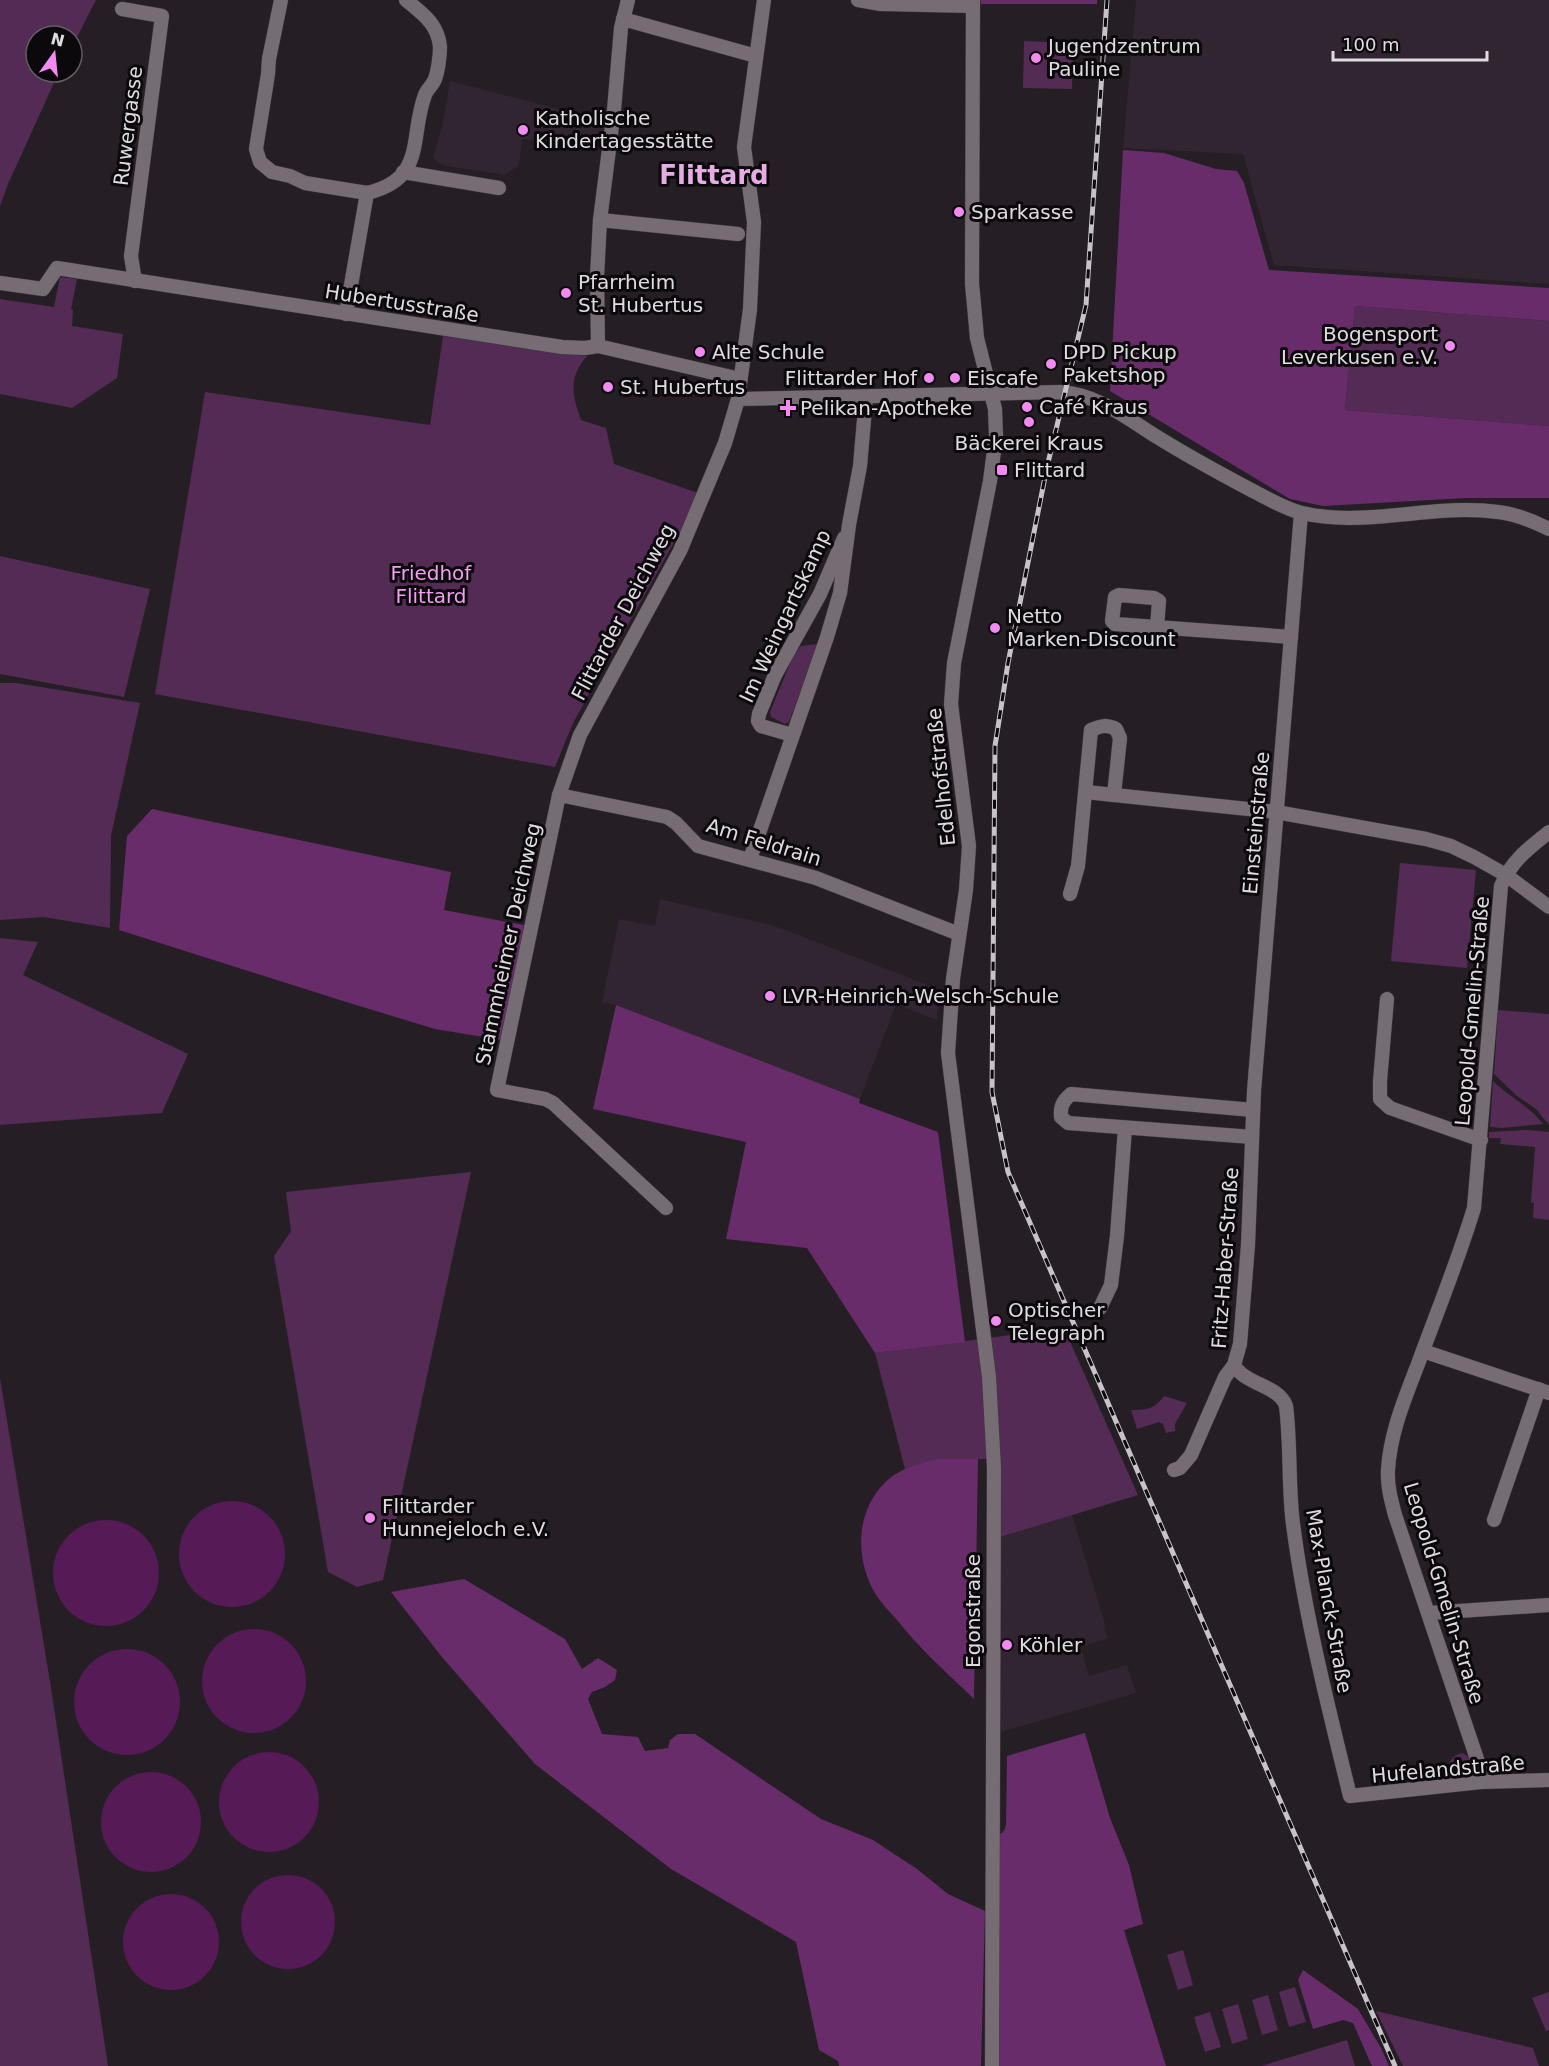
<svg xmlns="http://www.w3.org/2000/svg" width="1549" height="2066" font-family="'DejaVu Sans',sans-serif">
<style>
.built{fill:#312531}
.green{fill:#542b54}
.forest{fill:#692c6a}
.water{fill:#561a57}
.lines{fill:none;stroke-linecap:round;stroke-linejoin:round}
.minor-casing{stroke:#403b40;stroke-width:15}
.minor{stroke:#756c74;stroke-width:14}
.rail-casing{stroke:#c8c3c8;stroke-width:5}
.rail{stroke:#0c090c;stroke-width:3;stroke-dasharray:9;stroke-linecap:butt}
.poi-dot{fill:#f28af2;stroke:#0c090c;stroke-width:2}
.labels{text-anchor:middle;stroke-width:6;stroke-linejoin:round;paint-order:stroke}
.poi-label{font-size:20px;fill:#e0dbe0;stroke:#0c090c;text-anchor:start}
.street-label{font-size:20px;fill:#e0dbe0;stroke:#0c090c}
.park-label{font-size:20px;fill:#f49df3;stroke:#0c090c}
.district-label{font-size:26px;font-weight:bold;fill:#e6ace4;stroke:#0c090c}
</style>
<rect width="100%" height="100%" fill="#251e25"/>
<g class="built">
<path d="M1136,0H1549V284L1274,265L1243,154L1123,148Z"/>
<path d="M450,81L605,121L603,146L522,139L519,165L505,175L447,166L438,163L433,157L442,127Z"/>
<path d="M660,899L775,926L938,989L937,1020L896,1004L860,1099L616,1005L602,1002L619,919L655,926Z"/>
<path d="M1072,1515L1106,1627L1104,1628L1108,1638L1081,1647L1089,1676L1127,1665L1136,1693L1001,1732L997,1538Z"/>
</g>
<g class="green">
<path d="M0,0H96L72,47V36H36V72H59L8,184L0,206Z"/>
<path d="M1024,41L1073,43L1072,89L1023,88Z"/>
<path d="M60,277L77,279L71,309L73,310L72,326L123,334L117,378L72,408L0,394V299L54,307Z"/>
<path d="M1355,306L1549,321V426L1345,410Z"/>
<path d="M443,336L587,356C568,378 572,394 581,420L606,428L614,464L701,494L573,723L555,767L155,694L205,392L430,425Z"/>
<path d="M0,556L150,589L124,697L0,674Z"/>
<path d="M818,644L789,722L785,724L771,717L770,712L794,654L801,646Z"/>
<path d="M0,683H16L140,703L111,836L110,928L44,917L0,920Z"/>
<path d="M1400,863L1476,870L1467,968L1391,961Z"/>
<path d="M0,938L38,942L23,975L188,1054L162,1113L0,1125Z"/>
<path d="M1498,1010L1549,1014V1125L1536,1109L1517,1096L1494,1074Z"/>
<path d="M1493,1081C1509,1097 1530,1106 1543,1124L1502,1128L1490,1127Z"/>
<path d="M1528,1130L1549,1132V1220L1533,1218L1534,1203L1531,1202L1535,1147L1500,1144L1501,1138H1489V1132Z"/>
<path d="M471,1172L383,1580L357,1587L328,1572L274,1256L291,1231L286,1192Z"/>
<path d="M1064,1328L1138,1495L997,1538V1459H936L905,1469L875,1353Z"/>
<path d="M0,1378L51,1688L108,2066H0Z"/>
<path d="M1164,1396L1187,1403L1175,1424V1431L1166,1433L1163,1424L1159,1422L1137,1429L1131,1410C1147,1410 1155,1409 1164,1396Z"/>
<path d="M1463,1753L1472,1760L1474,1775L1472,1778L1451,1779L1447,1772C1448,1762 1453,1754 1463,1753Z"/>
<path d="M1183,1950L1193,1985L1178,1990L1167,1955Z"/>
<path d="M1295,1987L1306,2022L1289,2027L1279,1992Z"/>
<path d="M1549,1992V2030L1546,2031L1532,1998Z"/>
<path d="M1268,1995L1278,2030L1262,2035L1252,2000Z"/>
<path d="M1238,2004L1248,2039L1232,2044L1222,2009Z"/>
<path d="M1376,2011L1533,2048L1539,2066H1403Z"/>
<path d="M1210,2012L1221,2047L1205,2052L1194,2017Z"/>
<path d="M1347,2040L1355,2066H1261Z"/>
</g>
<g class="forest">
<rect x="981" y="0" width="116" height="4"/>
<path d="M1123,150L1164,153L1216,169L1237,171L1244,183L1269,270L1549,288V321L1355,306L1345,410L1549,426V498H1466L1323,506L1290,499L1110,391Z"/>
<path d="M152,809L451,872L444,910L524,925L502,1040L435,1029L343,1001L119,930L127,836Z"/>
<path d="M616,1005L860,1099L859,1103L938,1132L965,1342L875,1353L807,1248L726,1239L746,1142L593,1109Z"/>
<path d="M936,1459H978L974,1699C947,1673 920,1649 897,1620C890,1612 882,1604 876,1595C853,1557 855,1503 894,1475C906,1467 922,1463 936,1459Z"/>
<path d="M464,1579L565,1639L582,1669L598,1658L617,1670L615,1680L605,1687L592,1692L588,1699L602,1734L638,1737L645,1751L668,1748L670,1740L678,1734H695L821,1819L873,1840L917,1869L948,1894L985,1911L981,2066H839L838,2061L819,2050L796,1942L671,1869L535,1764L442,1657L391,1592Z"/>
<path d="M1085,1733L1110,1818L1129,1865L1143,1924L1124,1930L1166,2066H998L997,1836L1004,1831L1006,1825L1007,1756Z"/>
<path d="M1303,1970L1358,2009L1381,2048L1389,2066H1372L1353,2023L1343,2020L1313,2029L1298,1980Z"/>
</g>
<g class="water">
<circle cx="232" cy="1554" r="53"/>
<circle cx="106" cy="1573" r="53"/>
<circle cx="254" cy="1681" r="52"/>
<circle cx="127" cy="1702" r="53"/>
<circle cx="269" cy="1802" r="50"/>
<circle cx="151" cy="1822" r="50"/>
<circle cx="288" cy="1922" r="47"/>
<circle cx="171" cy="1942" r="48"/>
</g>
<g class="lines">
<g class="minor-casing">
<g id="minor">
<path d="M281,0L269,59L268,74L256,149L260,162L272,172L290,176L305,183L367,193L346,314"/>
<path d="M858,0L881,4L973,6"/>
<path d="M973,0L972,283L977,338L995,409L996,436L990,481L954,663L951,704L969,846L966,890L953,979L948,1053L989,1377L994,1468L992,2066"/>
<path d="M122,9L162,16L131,256L135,281"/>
<path d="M623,19L756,56"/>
<path d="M403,172L499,188"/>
<path d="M367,193C427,179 409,137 425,95C427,89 433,85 435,79C438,71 440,56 440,47C438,24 423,14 406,0"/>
<path d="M600,220L738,234"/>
<path d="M0,283L43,289L57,268L562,347L585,348L598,346L740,379"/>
<path d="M598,346L597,277L600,220L614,110L621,28L628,0"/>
<path d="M738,399L1060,392C1096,394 1124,416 1154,435C1186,455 1219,473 1253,491C1269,499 1285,509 1302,513C1367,528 1433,503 1498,512C1516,514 1533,521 1549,529"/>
<path d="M1157,627L1159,601L1154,598L1119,595L1115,597L1112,621L1115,624L1291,637"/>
<path d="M792,735L761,726L758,721L759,714L775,675L820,594L844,538"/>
<path d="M559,795L667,817L676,823L698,846L816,878L959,934"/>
<path d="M1114,795L1276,812L1426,839L1451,846L1474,857L1506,875L1549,907"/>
<path d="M750,859L827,637L840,593L849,525L860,466L866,397"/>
<path d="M1070,894L1078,866L1091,730C1101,726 1106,724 1116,729L1120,738L1114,795L1086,792"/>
<path d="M1387,999L1380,1081V1099L1390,1108L1481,1140"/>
<path d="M1252,1137L1068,1123L1061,1117C1060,1106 1063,1101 1071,1094L1253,1110"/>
<path d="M666,1208L553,1103L545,1099L497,1090L559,795L580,735L680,551L725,443L738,399L750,309L754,222L744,147L764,0"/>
<path d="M1100,1308L1111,1285L1117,1236L1125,1128"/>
<path d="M1423,1351L1549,1393"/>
<path d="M1234,1365C1245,1385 1279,1385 1286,1406C1291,1445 1288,1485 1293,1524C1305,1616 1328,1706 1350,1796L1481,1782L1549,1780"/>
<path d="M1174,1470L1180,1468L1191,1455L1225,1377L1234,1365L1240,1344L1248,1245L1254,1091L1301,513"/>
<path d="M1494,1520L1539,1389"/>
<path d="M1429,1613L1549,1605"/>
<path d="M1481,1782L1480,1768L1395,1515C1391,1500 1387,1485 1388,1470C1390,1433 1405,1398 1418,1364C1437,1312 1458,1261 1474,1208L1501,886C1511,861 1529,848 1549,832"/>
</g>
</g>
<use href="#minor" class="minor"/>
<g class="rail-casing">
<path id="rail" d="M1107,0L1086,305L1047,467L1008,663L995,746L992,1092L1008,1172L1395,2066"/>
</g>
<use href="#rail" class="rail"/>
</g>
<g class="poi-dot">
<circle cx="1036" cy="58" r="6"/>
<circle cx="523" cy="130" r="6"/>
<circle cx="959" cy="212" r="6"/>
<circle cx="566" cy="293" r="6"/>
<circle cx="1450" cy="346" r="6"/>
<circle cx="700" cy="352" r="6"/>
<circle cx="1051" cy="364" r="6"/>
<circle cx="929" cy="378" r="6"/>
<circle cx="955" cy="378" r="6"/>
<circle cx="608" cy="387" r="6"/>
<circle cx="1027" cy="407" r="6"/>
<path d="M785 399h6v6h6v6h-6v6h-6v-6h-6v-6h6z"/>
<circle cx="1029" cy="422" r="6"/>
<rect x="996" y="464" width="12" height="12" rx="3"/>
<circle cx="995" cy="628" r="6"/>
<circle cx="770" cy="996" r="6"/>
<circle cx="996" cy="1321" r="6"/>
<circle cx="370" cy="1518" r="6"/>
<circle cx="1007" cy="1645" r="6"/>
</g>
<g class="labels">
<g class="poi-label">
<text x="1048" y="53">Jugendzentrum<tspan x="1048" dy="23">Pauline</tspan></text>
<text x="535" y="125">Katholische<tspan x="535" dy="23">Kindertagesstätte</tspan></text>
<text x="971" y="219">Sparkasse</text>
<text x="578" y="289">Pfarrheim<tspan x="578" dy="23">St. Hubertus</tspan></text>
<text x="1438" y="341" text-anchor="end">Bogensport<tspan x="1438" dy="23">Leverkusen e.V.</tspan></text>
<text x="712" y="359">Alte Schule</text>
<text x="1063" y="359">DPD Pickup<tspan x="1063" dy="23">Paketshop</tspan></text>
<text x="917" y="385" text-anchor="end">Flittarder Hof</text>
<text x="967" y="385">Eiscafe</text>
<text x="620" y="394">St. Hubertus</text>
<text x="1039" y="414">Café Kraus</text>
<text x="800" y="415">Pelikan-Apotheke</text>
<text x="1029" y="450" text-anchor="middle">Bäckerei Kraus</text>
<text x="1014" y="477">Flittard</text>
<text x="1007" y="623">Netto<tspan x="1007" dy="23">Marken-Discount</tspan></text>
<text x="782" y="1003">LVR-Heinrich-Welsch-Schule</text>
<text x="1008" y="1317">Optischer<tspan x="1008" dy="23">Telegraph</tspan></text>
<text x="382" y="1513">Flittarder<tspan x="382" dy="23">Hunnejeloch e.V.</tspan></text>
<text x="1019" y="1652">Köhler</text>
</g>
<g class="street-label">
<text transform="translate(128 126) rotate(-83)" y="7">Ruwergasse</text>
<text transform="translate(402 303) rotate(9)" y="7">Hubertusstraße</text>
<text transform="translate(623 612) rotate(-62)" y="7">Flittarder Deichweg</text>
<text transform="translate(785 616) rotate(-65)" y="7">Im Weingartskamp</text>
<text transform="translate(941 777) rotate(-96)" y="7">Edelhofstraße</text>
<text transform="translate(1256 823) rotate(-85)" y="7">Einsteinstraße</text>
<text transform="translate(764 842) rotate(17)" y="7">Am Feldrain</text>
<text transform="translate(508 944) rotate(-78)" y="7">Stammheimer Deichweg</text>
<text transform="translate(1472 1011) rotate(-85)" y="7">Leopold-Gmelin-Straße</text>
<text transform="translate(1225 1258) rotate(-86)" y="7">Fritz-Haber-Straße</text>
<text transform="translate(1444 1593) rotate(73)" y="7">Leopold-Gmelin-Straße</text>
<text transform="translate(1329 1601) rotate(80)" y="7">Max-Planck-Straße</text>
<text transform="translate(973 1611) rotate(-90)" y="7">Egonstraße</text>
<text transform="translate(1448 1769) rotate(-5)" y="7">Hufelandstraße</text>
</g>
<g class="park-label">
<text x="431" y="580">Friedhof<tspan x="431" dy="23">Flittard</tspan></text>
</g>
<g class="district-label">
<text x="714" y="184">Flittard</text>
</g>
</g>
<g transform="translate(54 54) rotate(15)"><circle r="28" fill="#0c090c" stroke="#615d61" stroke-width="1.5"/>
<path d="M0-4.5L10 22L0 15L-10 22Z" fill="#f28af2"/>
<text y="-9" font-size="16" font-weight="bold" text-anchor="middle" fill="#e0dbe0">N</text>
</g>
<path d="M1333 51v9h154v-9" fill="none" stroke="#e0dbe0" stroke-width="3"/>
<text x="1342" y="51" font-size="18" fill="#e0dbe0" stroke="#0c090c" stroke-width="4.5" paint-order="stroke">100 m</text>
</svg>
